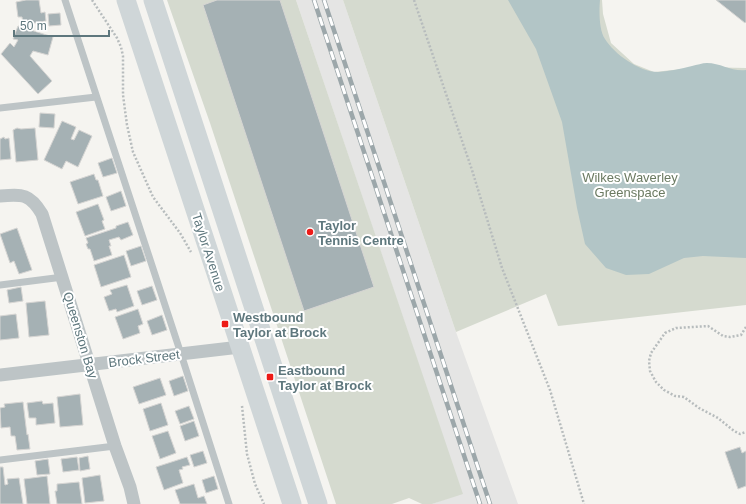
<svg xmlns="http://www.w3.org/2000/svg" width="746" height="504" font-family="Arial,sans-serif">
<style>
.built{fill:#e5e5e4}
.green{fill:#d5dacf}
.water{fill:#b2c5c6}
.building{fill:#a5b1b4;stroke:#d6d5d3}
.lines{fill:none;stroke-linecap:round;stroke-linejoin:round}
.path{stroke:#b7bcbd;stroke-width:2.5;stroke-dasharray:2 2;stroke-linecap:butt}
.service{stroke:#bdc4c6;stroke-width:7}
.minor{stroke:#bdc4c6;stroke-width:13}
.secondary{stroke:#cfd6d8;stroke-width:19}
.rail-casing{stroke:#9ca7aa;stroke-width:4.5}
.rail{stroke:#fff;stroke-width:3;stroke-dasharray:9;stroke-linecap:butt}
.poi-dot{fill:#ed1b18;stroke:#fff;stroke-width:1.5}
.labels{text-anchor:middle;stroke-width:4;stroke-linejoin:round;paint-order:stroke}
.park-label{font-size:13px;fill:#6b7a61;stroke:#fff}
.poi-label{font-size:13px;font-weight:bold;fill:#5e777d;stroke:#fff;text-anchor:start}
.street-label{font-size:13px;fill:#5e777d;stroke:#fff}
</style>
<rect width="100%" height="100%" fill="#f5f4f0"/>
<path class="built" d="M296,0H343L456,332L518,504H432L462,493Z"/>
<g class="green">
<path d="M167,0H296L463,494L432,504H422L409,498L392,504H336L210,123Z"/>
<path d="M343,0H602L603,14L611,43L634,64L654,72L701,67L746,68V305L558,326L546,294L456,332Z"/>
</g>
<path class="water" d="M508,0H600C599,11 599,30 605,39C614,54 641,73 659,72C670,71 681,69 692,66C697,65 702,63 707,63C721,63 732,72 746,70V258L703,256L684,258L649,274L626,275L606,268L585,244L577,208L562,122L536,49Z"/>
<g class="building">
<path d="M26,0H39L41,13L45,12L46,21L23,25L22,17H18L16,2Z"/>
<path d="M217,0H280L374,287L304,311L203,5Z"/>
<path d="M716,0H746V22L745,23Z"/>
<path d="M60,13L61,25L49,26L48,14Z"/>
<path d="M18,26L53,37L48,55L33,51L30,56L52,81L38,94L1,54L10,43L14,47L18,40L13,39Z"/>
<path d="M40,113L55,114L54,128L39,127Z"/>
<path d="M62,121L76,127L71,139L74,140L79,130L92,136L78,167L66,161L62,169L44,160Z"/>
<path d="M17,128L21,129L35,128L38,160L16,162L13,130Z"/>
<path d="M4,137L5,139L9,138L11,159L0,160V139Z"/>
<path d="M112,158L117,173L103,177L98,163Z"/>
<path d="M94,174L96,180H98L103,196L78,204L70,182Z"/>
<path d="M121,191L126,206L111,211L106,197Z"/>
<path d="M98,204L104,220L102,221L105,229L85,236L76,212Z"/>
<path d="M128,222L133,235L121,240L119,237L109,240L111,246H109L112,255L94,261L90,249H88L86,244L88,243L86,238L116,228V226Z"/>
<path d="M17,228L32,270L19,274L14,261L10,263L0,234Z"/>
<path d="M141,246L146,261L131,266L126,251Z"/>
<path d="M124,255L131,277L101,287L94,265Z"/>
<path d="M127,285L134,306L117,312L116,309L109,311L104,297L112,294L110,290Z"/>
<path d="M152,286L157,300L142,305L137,291Z"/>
<path d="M21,287L23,301L9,303L7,290Z"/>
<path d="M45,301L49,335L29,337L26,303Z"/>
<path d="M138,309L143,324L138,326L140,333L123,339L115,317Z"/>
<path d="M16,314L19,338L0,340V316Z"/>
<path d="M162,315L167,330L152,335L147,321Z"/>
<path d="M183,376L188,391L174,396L169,381Z"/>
<path d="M160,378L166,395L139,404L133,387Z"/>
<path d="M80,394L83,425L60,427L57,397Z"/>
<path d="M42,401L43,404L53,403L55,423L36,425V418H29L27,403Z"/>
<path d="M23,402L27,435L28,434L30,449L17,450L15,436H11L10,427L1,428L0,408L5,407L4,404Z"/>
<path d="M161,403L168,425L150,431L143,409Z"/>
<path d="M189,406L194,419L180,424L175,411Z"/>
<path d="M194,421L199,436L185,441L180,426Z"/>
<path d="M168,431L176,453L160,459L152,436Z"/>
<path d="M740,447L742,453L746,451V486L738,489L725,452Z"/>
<path d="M203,451L207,463L194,467L190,455Z"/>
<path d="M88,456L90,469L80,471L79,458Z"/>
<path d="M77,457L79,470L63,472L61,459Z"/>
<path d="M187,457L190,465L182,467L183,469L179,470L183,483L164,490L156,467Z"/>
<path d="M48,459L50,474L37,475L35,461Z"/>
<path d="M0,467H3L5,485L8,484L7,479L19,478L23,504H0Z"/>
<path d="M100,475L104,501L85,503L82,478Z"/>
<path d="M47,476L50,504H27L24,479Z"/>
<path d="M214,476L218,489L206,493L202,480Z"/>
<path d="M79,482L82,504H57L55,491H57V484Z"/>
<path d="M194,484L198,498L204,496L207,504H180L175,490Z"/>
</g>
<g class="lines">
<g class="path">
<path d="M92,0L117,38L121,47L123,56V95L127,125L133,152L153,197L180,233L191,252"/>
<path d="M414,0L472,170L502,268L550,390L584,504"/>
<path d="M746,327L741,335L730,337L723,336L708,326L676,328L665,333L651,353L649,361L650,371L656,382L664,390L675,396L684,397L699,408L718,418L734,431L740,434L746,432"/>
<path d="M242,406L247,454L255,484L264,504"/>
</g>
<g class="service">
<path d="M65,0L181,354L229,504"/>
<path d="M0,108L96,97"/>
<path d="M0,285L63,277"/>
<path d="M0,460L115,446"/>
</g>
<g class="minor">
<path d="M0,196C23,194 30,194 42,214L115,446L130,487L134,504"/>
<path d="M0,375L240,347"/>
</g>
<g class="secondary">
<path d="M126,0L292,504"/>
<path d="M153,0L318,504"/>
</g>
<g class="rail-casing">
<g id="rail">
<path d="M314,0L480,504"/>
<path d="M324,0L490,504"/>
</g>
</g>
<use href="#rail" class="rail"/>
</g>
<g class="poi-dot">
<circle cx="310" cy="232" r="4"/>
<rect x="221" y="320" width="8" height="8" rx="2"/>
<rect x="266" y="373" width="8" height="8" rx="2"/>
</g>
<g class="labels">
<g class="park-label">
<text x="630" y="182">Wilkes Waverley<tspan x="630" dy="15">Greenspace</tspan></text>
</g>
<g class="poi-label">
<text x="318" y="230">Taylor<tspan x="318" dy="15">Tennis Centre</tspan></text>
<text x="233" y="322">Westbound<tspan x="233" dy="15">Taylor at Brock</tspan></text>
<text x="278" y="375">Eastbound<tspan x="278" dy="15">Taylor at Brock</tspan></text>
</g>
<g class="street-label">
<text transform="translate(209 252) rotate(72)" y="5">Taylor Avenue</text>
<text transform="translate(81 335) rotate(73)" y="5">Queenston Bay</text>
<text transform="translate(144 358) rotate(-7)" y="5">Brock Street</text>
</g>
</g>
<path d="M14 30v6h95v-6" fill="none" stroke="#5e777d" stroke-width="2"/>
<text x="20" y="30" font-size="12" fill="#5e777d" stroke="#ffffff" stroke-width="3" paint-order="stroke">50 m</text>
</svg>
